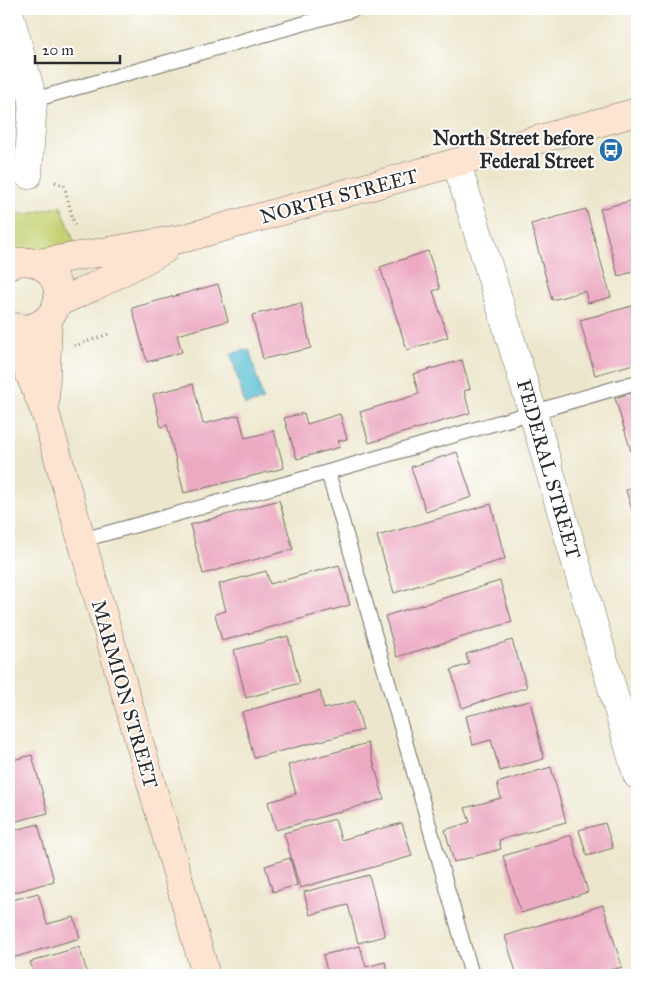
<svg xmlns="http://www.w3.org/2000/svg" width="646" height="984" font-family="'IM FELL Great Primer',serif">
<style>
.green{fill:#c5d172;stroke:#787e4e}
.water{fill:#58c0d4;stroke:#427680}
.building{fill:#eca9c2}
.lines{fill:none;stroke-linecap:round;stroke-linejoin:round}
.lane-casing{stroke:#6f6d63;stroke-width:16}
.street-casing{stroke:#6f6d63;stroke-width:29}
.secondary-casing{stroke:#6f6d63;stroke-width:29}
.path{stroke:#6f6d63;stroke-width:3;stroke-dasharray:1 4;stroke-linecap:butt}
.lane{stroke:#fff;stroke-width:14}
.street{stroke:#fff;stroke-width:28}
.secondary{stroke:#fde4d1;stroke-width:28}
.labels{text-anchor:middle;stroke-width:4;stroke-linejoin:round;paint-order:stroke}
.poi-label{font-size:20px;font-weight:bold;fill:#2b2b2b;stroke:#fff;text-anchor:end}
.street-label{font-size:20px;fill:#2b2b2b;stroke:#fff}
</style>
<rect width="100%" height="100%" fill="#fff"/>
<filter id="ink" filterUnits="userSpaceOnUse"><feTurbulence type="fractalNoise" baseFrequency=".02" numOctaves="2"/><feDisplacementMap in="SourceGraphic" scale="10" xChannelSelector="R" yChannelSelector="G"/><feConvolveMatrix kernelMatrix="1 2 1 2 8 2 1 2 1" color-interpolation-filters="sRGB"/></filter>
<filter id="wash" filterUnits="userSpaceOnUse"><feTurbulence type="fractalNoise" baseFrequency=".0096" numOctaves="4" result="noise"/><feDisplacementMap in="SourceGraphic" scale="20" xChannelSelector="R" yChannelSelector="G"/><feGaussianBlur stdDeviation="1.12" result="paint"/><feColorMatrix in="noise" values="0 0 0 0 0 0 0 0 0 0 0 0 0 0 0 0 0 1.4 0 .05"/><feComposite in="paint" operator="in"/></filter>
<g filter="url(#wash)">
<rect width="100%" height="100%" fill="#ece7cc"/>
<g class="green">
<path d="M9,69L22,116L9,135Z"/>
<path d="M61,206L75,244L9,263V210L25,215Z"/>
</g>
<path class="water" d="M249,349L263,400L245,405L231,354Z"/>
<g id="blocks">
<g class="building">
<path d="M637,199V271L618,276L600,209Z"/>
<path d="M586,209L611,297L588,303L585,291L552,300L531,224Z"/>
<path d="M428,251L440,289L433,291L448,337L407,350L380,267Z"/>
<path d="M218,284L228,321L177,335L182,352L147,362L132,308Z"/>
<path d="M301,303L311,348L263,359L252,315Z"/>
<path d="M632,306L635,317L637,316V363L595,375L580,320Z"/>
<path d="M462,360L470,389L464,391L470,413L369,443L360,412L419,394L413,374Z"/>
<path d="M193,384L203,424L239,415L245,438L274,431L284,468L184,493L167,425L161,427L153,394Z"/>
<path d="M637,391V457L633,458L615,398Z"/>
<path d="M304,413L307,424L340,414L347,439L338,441L340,447L297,459L284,418Z"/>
<path d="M457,452L472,497L426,512L411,467Z"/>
<path d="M637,487V519L635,520L626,490Z"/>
<path d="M279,500L293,549L203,574L190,525Z"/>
<path d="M491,504L505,559L394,593L377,536Z"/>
<path d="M339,565L350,605L222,641L215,614L226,611L219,584L266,571L270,584Z"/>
<path d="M500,581L512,622L397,657L385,616Z"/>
<path d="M288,636L300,683L246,698L234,650Z"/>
<path d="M512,640L527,687L462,708L451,670L469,664L466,654Z"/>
<path d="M320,691L324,709L355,701L363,730L254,758L242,712Z"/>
<path d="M530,701L544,759L500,771L491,740L473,745L466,716Z"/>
<path d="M368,743L384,799L276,830L268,802L296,794L288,765Z"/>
<path d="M32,755L48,813L9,823V761Z"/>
<path d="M551,767L566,822L499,840L501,849L454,862L445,830L470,822L465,808L501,798L497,783Z"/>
<path d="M335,819L341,840L402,823L412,856L300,888L284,833Z"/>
<path d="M605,823L613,848L587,856L579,830Z"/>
<path d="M38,824L54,881L9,894V832Z"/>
<path d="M571,835L588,892L521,913L503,856Z"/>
<path d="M290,858L297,885L273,892L265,866Z"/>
<path d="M369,875L385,936L358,943L348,905L310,915L304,892Z"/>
<path d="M38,893L47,924L74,917L80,938L9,959V901Z"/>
<path d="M603,905L622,967L595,975H536L534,970L517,975L505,936Z"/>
<path d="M360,946L366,967L385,962L389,975H328L323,955Z"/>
<path d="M79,947L88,975H35L30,962Z"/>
</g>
</g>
</g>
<g filter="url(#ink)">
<use href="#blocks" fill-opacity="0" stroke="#6f6d63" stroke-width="1"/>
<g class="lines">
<g class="lane-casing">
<g id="lane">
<path d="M33,100L355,9"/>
<path d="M328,472L472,975"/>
<path d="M82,540L328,472L637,382"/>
</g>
</g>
<g class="street-casing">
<g id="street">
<path d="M9,12L33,100L28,175"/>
<path d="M457,164L533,413L637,775"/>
</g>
</g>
<g class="secondary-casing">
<g id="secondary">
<path d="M37,263L185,238L637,112"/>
<path d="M9,265C48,248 78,298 42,323C32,330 20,330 9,325"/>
<path d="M57,303L93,287L164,250"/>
<path d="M17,328L22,356L45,412L206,975"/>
<path d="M45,403L48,319"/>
</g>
</g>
<g class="path">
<path d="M55,182L64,185L75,228"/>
<path d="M74,346L109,334"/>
</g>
<use href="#lane" class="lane"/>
<use href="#street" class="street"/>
<use href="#secondary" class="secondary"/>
</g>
</g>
<defs>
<g id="bus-disc" transform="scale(1.25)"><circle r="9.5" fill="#1f6fb2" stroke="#fff"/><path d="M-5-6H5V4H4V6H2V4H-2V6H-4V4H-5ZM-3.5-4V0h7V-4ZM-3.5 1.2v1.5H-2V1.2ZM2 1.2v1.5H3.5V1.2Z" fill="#fff"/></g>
</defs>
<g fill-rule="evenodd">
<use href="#bus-disc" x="611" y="150"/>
</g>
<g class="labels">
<g class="poi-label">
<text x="594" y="145">North Street before<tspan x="594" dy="23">Federal Street</tspan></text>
</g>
<g class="street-label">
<text transform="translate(339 196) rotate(-15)" y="7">NORTH STREET</text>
<text transform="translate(549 469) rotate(74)" y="7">FEDERAL STREET</text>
<text transform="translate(125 694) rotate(74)" y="7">MARMION STREET</text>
</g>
</g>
<rect width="646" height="984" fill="none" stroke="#fff" stroke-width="30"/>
<path d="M35 55v8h85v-8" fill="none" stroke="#2b2b2b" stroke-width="2.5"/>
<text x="42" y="55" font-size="15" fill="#2b2b2b" stroke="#ffffff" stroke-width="4" paint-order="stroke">20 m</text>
</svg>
